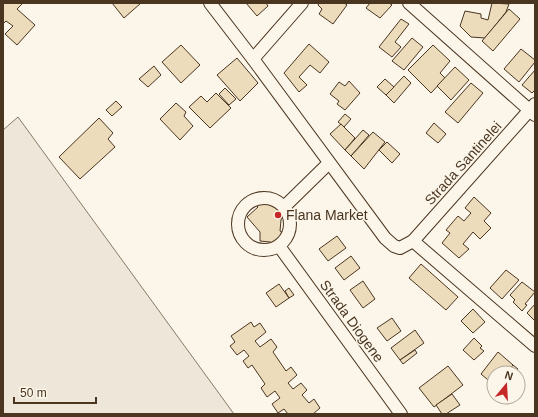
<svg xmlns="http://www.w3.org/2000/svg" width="538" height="417" font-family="Arial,sans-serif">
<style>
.green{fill:#ede6d9;stroke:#887966}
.building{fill:#ecdcbc;stroke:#4a3520}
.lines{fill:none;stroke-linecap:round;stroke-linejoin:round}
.minor-casing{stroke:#4a3520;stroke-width:14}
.minor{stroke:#fbf6e9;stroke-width:12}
.poi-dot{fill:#c62828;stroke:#fbf6e9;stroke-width:1.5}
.labels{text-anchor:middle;stroke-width:3;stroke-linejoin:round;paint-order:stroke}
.street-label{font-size:14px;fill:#4a3520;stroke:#fbf6e9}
.poi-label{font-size:14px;fill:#4a3520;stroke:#fbf6e9;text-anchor:start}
</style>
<rect width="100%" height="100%" fill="#fbf6e9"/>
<path class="green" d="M18,117L234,414H3V130Z"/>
<g class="building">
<path d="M3,3H23L17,9L35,25L17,45L5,34L13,26L6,21L3,24Z"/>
<path d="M112,3H141L124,18Z"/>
<path d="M246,3H266L268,6L257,16Z"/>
<path d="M319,3H344L347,5L333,24L319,14L322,9L318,5Z"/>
<path d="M370,3H389L392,5L380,18L366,8Z"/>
<path d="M492,3L509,4L506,12L485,38L471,37L460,26L465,11L481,14V18L488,20Z"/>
<path d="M509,9L520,19L493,51L482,41Z"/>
<path d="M401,19L409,24L395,42L401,47L392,57L379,47Z"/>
<path d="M412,38L423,47L404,70L392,61Z"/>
<path d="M309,44L329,62L320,73L310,65L299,77L307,85L299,92L284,73Z"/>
<path d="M181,45L200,65L181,83L162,62Z"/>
<path d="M433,45L450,61L440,73L445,78L431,93L408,70Z"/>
<path d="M521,49L535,60V62L519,82L504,69Z"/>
<path d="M237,58L258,83L240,101L217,75Z"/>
<path d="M154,66L161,75L148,87L139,79Z"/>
<path d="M455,67L469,80L451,100L437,86Z"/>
<path d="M535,70V90L532,93L522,85Z"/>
<path d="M404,76L411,83L394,103L386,95Z"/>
<path d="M385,79L394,87L386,95L377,87Z"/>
<path d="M349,81L360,93L345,110L337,104L339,101L330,94L339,82L345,86Z"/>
<path d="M471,83L483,93L458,123L445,112Z"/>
<path d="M225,88L236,99L229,105L219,94Z"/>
<path d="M216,93L231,108L210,128L189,107L201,96L207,102Z"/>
<path d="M116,101L122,107L112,116L106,110Z"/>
<path d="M176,103L186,112L184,116L193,126L180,140L160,119Z"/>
<path d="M345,114L351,119L344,127L338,122Z"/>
<path d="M99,118L113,133L108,139L115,147L80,179L59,157Z"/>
<path d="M434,123L446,134L438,143L426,133Z"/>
<path d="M341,124L355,138L345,150L330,134Z"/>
<path d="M363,130L369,135L351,156L345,150Z"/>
<path d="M373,132L385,142L364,169L351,156Z"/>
<path d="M387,142L400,154L392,163L379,150Z"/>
<path d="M474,197L491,213L484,221L491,228L480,239L473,232L463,244L469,249L459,258L442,243L450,233L446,230L458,216L464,221L471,213L465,208Z"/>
<path d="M264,201L282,208L284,212L281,220L280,231L282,232L276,245L270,242L260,241V232L247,217L258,207L255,204Z"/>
<path d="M337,236L346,248L328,261L319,249Z"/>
<path d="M351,256L360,268L344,280L335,268Z"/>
<path d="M421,264L458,297L446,310L409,278Z"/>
<path d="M506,270L519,280L502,299L490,288Z"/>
<path d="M363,281L375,299L363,308L350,290Z"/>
<path d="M522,282L535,292L525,304L527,305L522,311L513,302L515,300L510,295Z"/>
<path d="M279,284L289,298L276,307L266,293Z"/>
<path d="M289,288L294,295L289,298L285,291Z"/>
<path d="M535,304V321L527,313Z"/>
<path d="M473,309L485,322L473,333L461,321Z"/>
<path d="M392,318L401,331L387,341L377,328Z"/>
<path d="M251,322L254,327L260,323L266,332L255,341L260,347L271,339L277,347L273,352L286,371L291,367L297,375L288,383L293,389L301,383L307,390L302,395L309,403L314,399L320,408L313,414H288L284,409L278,413L272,404L280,398L275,391L267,397L261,388L265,384L252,365L248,368L243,361L249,356L244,350L237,355L230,346L235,342L231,336Z"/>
<path d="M415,330L424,343L400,360L391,348Z"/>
<path d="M474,338L482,346L480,348L484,351L474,360L463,350Z"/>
<path d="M415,350L417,353L403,364L400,360Z"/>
<path d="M498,352L513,365L506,373H494V385L481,374Z"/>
<path d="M513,365L518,369L514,373H506Z"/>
<path d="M448,366L463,385L434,407L419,388Z"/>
<path d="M452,394L460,405L446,414H442L436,405Z"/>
</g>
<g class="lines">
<g class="minor-casing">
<g id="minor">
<path d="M210,3L253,59L385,238L394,246L400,248L413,241L535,104"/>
<path d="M409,3L535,115"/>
<path d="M253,59L302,3"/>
<circle cx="264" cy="224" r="26"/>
<path d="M284,207L329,163"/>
<path d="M413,241L535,346"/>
<path d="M279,246L401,414"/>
</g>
</g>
<use href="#minor" class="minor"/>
</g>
<circle class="poi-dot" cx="278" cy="215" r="4"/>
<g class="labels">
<g class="street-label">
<text transform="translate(463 163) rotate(-48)" y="5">Strada Santinelei</text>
<text transform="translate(352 321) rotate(54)" y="5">Strada Diogene</text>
</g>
<g class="poi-label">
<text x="286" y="220">Flana Market</text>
</g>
</g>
<rect width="538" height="417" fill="none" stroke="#4a3520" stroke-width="8"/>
<g transform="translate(506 385) rotate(18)"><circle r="19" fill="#fbf6e9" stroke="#b4a999"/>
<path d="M0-3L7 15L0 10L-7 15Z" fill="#c62828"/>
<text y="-6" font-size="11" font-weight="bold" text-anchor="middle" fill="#4a3520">N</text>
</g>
<path d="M14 397v6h82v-6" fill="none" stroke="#4a3520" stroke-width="2"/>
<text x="20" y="397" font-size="12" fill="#4a3520" stroke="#fbf6e9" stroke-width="3" paint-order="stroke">50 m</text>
</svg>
